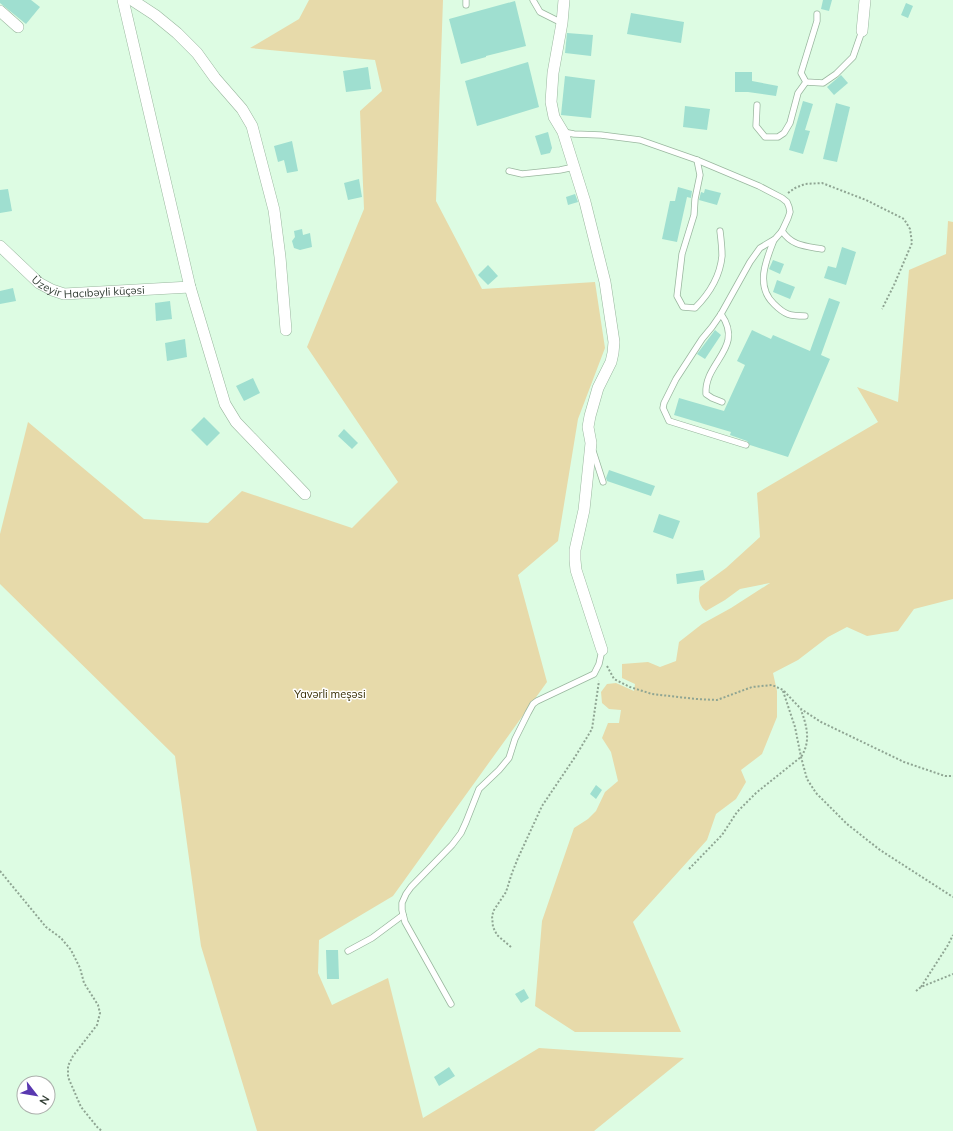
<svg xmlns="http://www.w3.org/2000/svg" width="953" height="1131" font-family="Mulish,sans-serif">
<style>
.green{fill:#e7daaa}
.building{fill:#9fdfd0}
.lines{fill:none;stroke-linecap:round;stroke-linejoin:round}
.lane-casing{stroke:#9ab79f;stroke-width:7}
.street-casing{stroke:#9ab79f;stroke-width:12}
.path{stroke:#8fa593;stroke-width:2;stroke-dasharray:2 2;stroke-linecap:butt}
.lane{stroke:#fff;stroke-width:5.5}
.street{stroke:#fff;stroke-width:11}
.labels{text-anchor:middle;stroke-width:3;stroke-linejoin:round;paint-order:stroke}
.street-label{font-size:11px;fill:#313d33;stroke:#fff}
.park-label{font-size:11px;fill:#352b01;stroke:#fff}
</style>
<rect width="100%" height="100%" fill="#ddfce3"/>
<g class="green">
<path d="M309,0H443L436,201L482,289L595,282L605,348L578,419L558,541L518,575L547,682L393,896L319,940L318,973L332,1005L388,978L423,1118L539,1048L684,1058L594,1131H257L201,946L175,756L0,584V534L28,422L144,519L208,523L242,491L352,528L398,482L307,347L364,209L360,111L382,91L375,60L250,48L299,19Z"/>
<path d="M948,221L953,222V599L914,609L898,631L867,636L847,627L828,637L798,660L773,673L777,691V717L762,754L741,770L746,782L736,799L716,814L707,840L633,922L681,1032H575L535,1006L542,921L574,828L588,819L596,811L605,792L618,781L611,752L602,738L608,723H619L621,710L609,709L602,703L601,692L607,684L616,683L634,691L635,684L622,678V664L648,662L660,667L676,661L679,642L702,624L731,608L770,583L740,589L725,600L706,611C698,605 698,596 700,587L726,568L760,537L757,493L878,422L857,387L898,402L909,270L946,254Z"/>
</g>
<g class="building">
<path d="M0,0H31L40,7L26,24L0,3Z"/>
<path d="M823,0H832L829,11L821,9Z"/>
<path d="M515,1L526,46L486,56V57L461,64L449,19Z"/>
<path d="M906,3L913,6L908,18L901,15Z"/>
<path d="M631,13L684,22L681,43L627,34Z"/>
<path d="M567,33L593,35L591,56L565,53Z"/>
<path d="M528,62L539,107L477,126L465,81Z"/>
<path d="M368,67L371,89L346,92L343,71Z"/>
<path d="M735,72H752V81L778,86L776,96L748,92H735Z"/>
<path d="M841,75L848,83L834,95L827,87Z"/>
<path d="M565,76L595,80L591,118L561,115Z"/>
<path d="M803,101L813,104L805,130L810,131L803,154L789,150Z"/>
<path d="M836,103L850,107L837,162L823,159Z"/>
<path d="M685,106L710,109L707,130L683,127Z"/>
<path d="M548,132L552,148L550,153L541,155L535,136Z"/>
<path d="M292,141L298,171L287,173L284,160L278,162L274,146Z"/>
<path d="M359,179L362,197L348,200L344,183Z"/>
<path d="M678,187L692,191L691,198L687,197L677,242L662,239L670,201H675Z"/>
<path d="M8,189L12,211L0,213V190Z"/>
<path d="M705,189L721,193L717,205L699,200L701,192L704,193Z"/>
<path d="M575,194L578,202L568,205L566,197Z"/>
<path d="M302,229L303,235L310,233L312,247L300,250L294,248L292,241L295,237L294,231Z"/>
<path d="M842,247L856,252L846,285L824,278L828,266L836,268Z"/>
<path d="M773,260L784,264L780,274L769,269Z"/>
<path d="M488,265L498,276L488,285L478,275Z"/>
<path d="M777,280L795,287L790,299L773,292Z"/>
<path d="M13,288L16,301L0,304V291Z"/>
<path d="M829,298L840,302L821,355L830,359L788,457L750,445L747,441L730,435L731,432L674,415L679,398L724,411L745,365L737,361L752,330L771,339L773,335L810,351Z"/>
<path d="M170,301L172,319L156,321L155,303Z"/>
<path d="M715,330L721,335L705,359L697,354Z"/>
<path d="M185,339L187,357L167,361L165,343Z"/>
<path d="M253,378L260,393L244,401L236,386Z"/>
<path d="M204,417L220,433L207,446L191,430Z"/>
<path d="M344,429L358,443L352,449L338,436Z"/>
<path d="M609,470L655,486L651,496L607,481L606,478Z"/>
<path d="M659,514L680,521L673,539L653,532Z"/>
<path d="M703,570L705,580L677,584L676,574Z"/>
<path d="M596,785L602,790L596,799L590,794Z"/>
<path d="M326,950H338L339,979H327Z"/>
<path d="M524,989L529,998L521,1003L515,994Z"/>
<path d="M449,1067L455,1076L439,1086L434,1077Z"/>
</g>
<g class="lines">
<g class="lane-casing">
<g id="lane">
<path d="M533,0L540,12L562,23"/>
<path d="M466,5V0"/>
<path d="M817,14V21L801,73L806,82L823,83L836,74L853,57L862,31"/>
<path d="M757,105L756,126L765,137H778L784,133L790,123L798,93L806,82"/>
<path d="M563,132L574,134L601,135L640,140L697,160L759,186L782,198L787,202L789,207L790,212L788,218L782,231L775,239L760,248L750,262L721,314L712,327L702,339L676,379L664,403L663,408L669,421L746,445"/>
<path d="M697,160L700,175L695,199L694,215L682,254L677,296L683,307L695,308C710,293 720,277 722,256C722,248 721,239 720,231"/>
<path d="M509,171L522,174L560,170L574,167"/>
<path d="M782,231C792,246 805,246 822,249"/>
<path d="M774,240C766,260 755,286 774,304C785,315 790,316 805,316"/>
<path d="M721,314C745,348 704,362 706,394L712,398L722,402"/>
<path d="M593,451L603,482"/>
<path d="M348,951L372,938L403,915"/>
<path d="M451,1004L405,922L402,910V903L406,894L411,887L452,845L461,833L466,822L479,789L499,770L509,758L515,739L528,713L533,704L537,701L594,674L599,664L602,650"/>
</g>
</g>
<g class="street-casing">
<g id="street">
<path d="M123,0L190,287L225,404L236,422L305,494"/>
<path d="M132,0L155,15L177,33L197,53L215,78L242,109L252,126L274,210L280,257L286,330"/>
<path d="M564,0L562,23L553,73L551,102L554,117L563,132L585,202L605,282L614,342L613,353L611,362L598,388L590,416L588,427L591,443L584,510L575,550V560L576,570L602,650"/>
<path d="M0,11L18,27"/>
<path d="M862,31L865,0"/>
<path id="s1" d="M0,246L39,283L52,290L64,294L190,287"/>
</g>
</g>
<g class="path">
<path d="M788,193L795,188L805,184L822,183L866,200L904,219L910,229L912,243L894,285L882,309"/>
<path d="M607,666L614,679L630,687L652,694L696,699L717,700L752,687L772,685L783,690L801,709L821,722L904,762L945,776H953"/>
<path d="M783,691L795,727L801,757L807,779L816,793L847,824L880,850L953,897"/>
<path d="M689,869L722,835L737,812L756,793L801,757C811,742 807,726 801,710"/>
<path d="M0,871L46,927L61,938L71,950L80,968L84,983L98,1005L100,1013L97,1025L73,1056L68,1066V1077L81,1107L98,1128L102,1131"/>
<path d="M511,947L497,935L493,927L492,916L494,910L506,892L512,873L518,858L542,806L575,757L592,729L599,681"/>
<path d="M921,987L948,945L953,935"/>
<path d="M916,991L921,987L953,974"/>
</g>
<use href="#lane" class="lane"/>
<use href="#street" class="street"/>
</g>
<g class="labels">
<g class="street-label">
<text dy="4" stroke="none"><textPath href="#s1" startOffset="104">Üzeyir Hacıbəyli küçəsi</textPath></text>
</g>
<g class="park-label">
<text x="330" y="698">Yavərli meşəsi</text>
</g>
</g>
<g transform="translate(36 1095) rotate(121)"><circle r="19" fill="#ffffff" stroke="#adb1ad"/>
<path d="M0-3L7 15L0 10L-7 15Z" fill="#5938b0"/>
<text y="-6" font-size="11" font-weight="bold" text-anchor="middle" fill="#313d33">N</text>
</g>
</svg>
